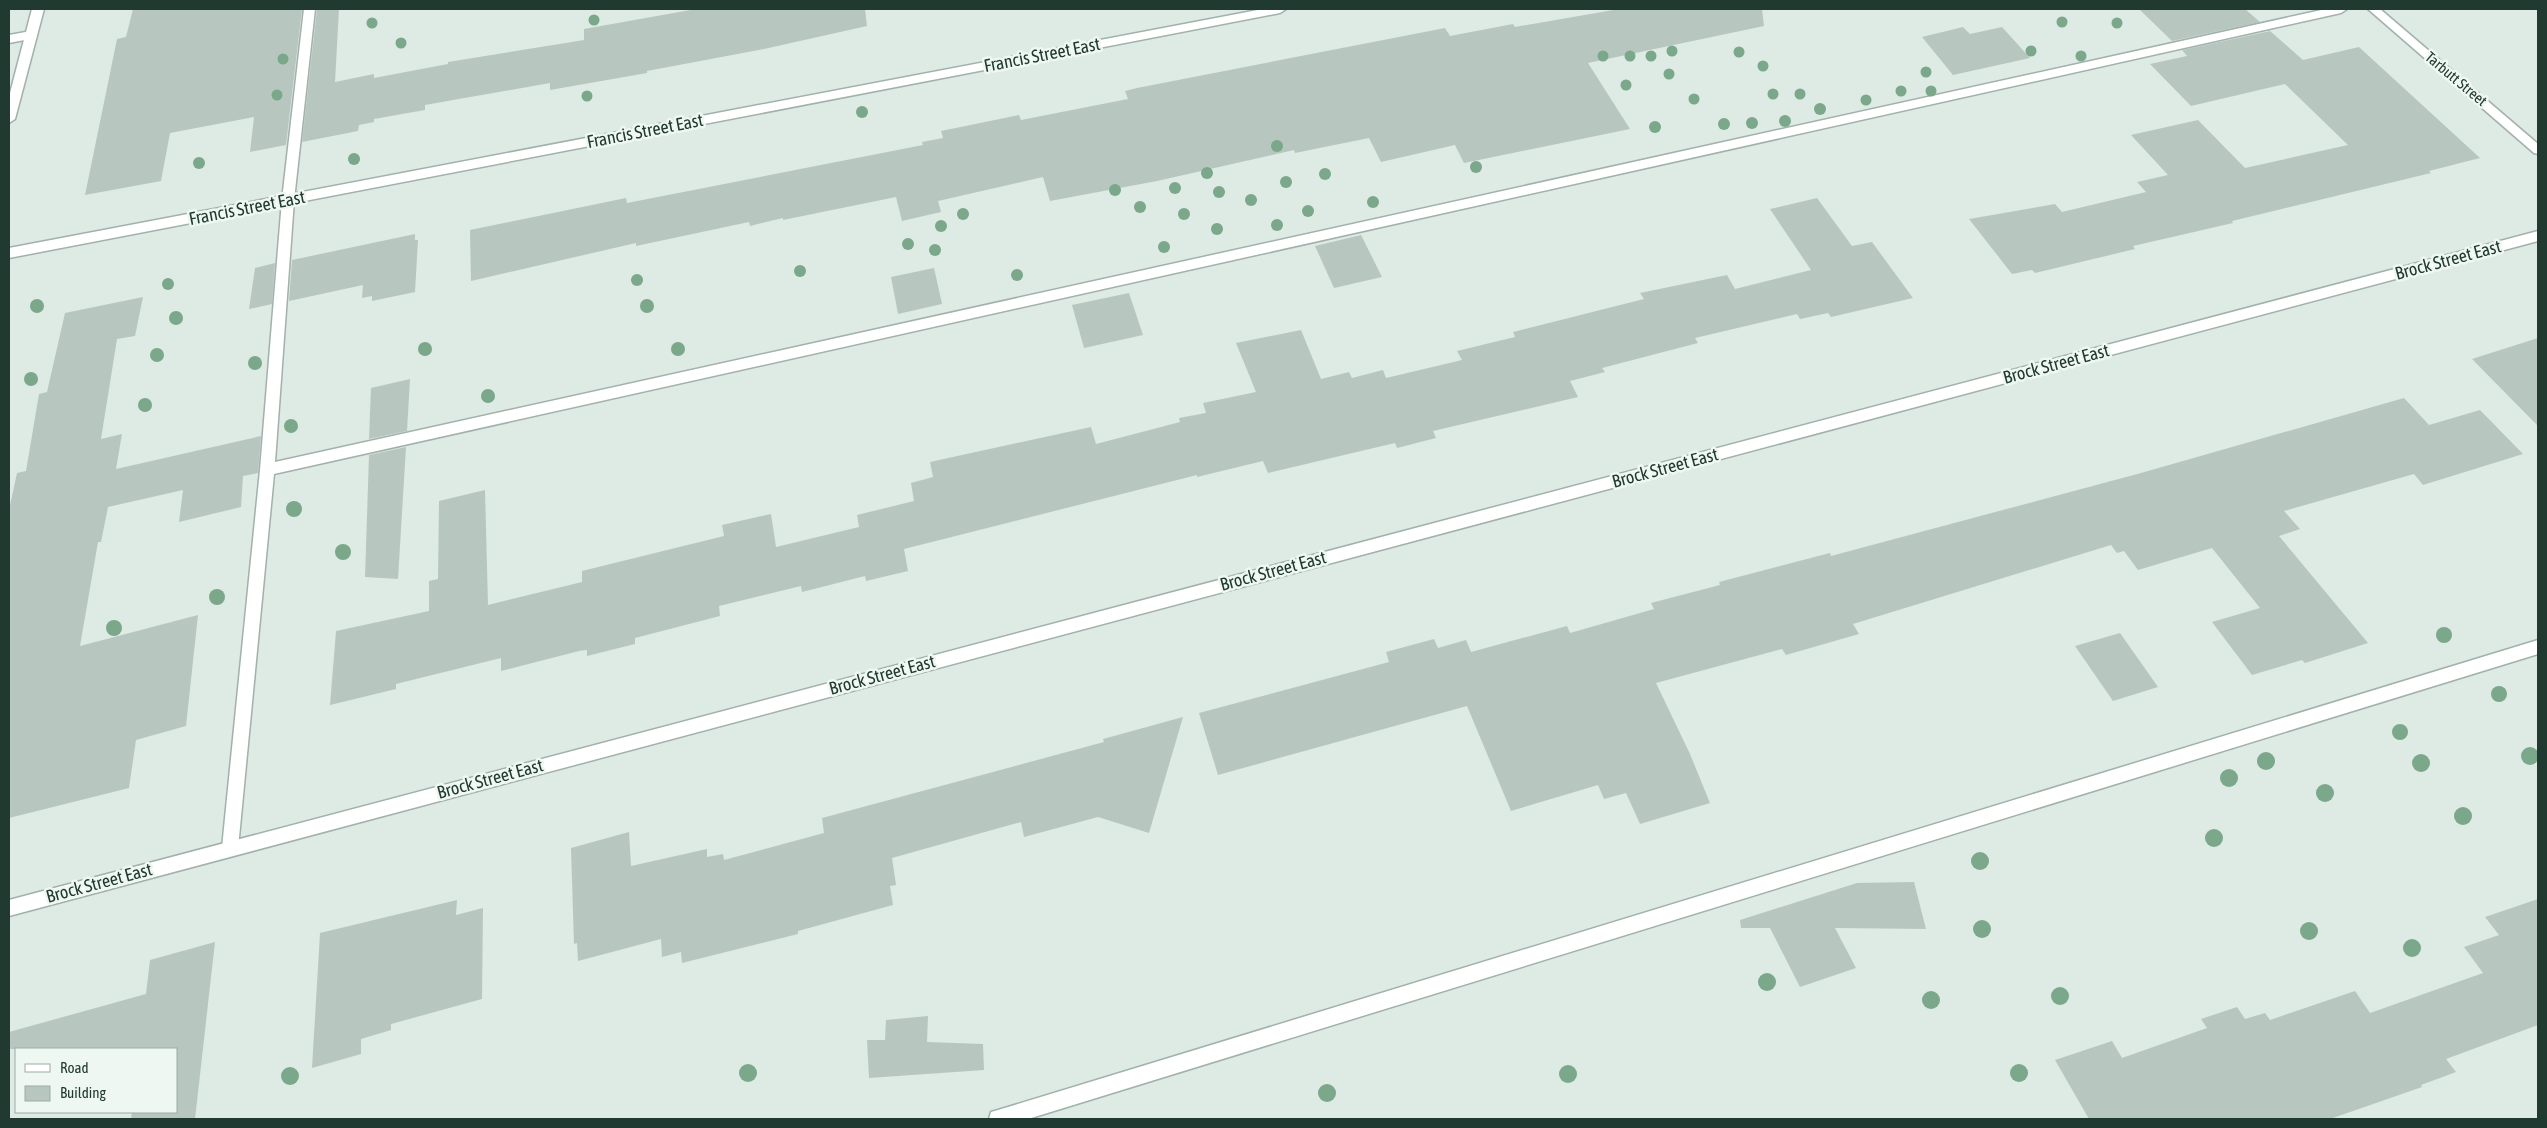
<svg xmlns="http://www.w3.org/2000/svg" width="2547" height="1128" font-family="'Asap Condensed',sans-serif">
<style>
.building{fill:#b7c7c0}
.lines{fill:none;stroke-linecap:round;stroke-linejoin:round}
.service-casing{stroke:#a1b1ab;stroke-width:3}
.minor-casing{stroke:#a1b1ab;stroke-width:3}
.tertiary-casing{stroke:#a1b1ab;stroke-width:3}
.service{fill:#fff;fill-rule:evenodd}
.minor{fill:#fff;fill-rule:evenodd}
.tertiary{fill:#fff;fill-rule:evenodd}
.tree{fill:#7ba78a}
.labels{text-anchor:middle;stroke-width:5;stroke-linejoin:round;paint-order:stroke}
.far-street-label{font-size:15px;fill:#203931;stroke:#eff7f2}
.street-label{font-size:18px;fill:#203931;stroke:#eff7f2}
</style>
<rect width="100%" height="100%" fill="#deeae4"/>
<g class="building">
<path d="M133,9H302L286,145L250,152L254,117L170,133L161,181L85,195L117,39L126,37Z"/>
<path d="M317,9H339L335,82L374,74V78L448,64V62L584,40V29L696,9H865L867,26L764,49L647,71V73L550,90V83L425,105V110L374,119V122L359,125L358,131L302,142Z"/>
<path d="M1619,9H1762L1764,26L1588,63L1630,129L1464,163L1455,145L1381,162L1369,138L1295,153L1294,150L1157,181L1050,201L1043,177L938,201L941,212L902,221L896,197L783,220V218L750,226L749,222L636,246V243L471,281L470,230L626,198L627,203L923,145L922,142L943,138L941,131L1019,115L1021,120L1128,99L1125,91L1137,88L1445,28L1450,36L1513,24L1515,27Z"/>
<path d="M2139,9H2245L2260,22L2172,41Z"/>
<path d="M1963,27L1970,34L2002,27L2030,58L1953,75L1922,37Z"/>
<path d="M2270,31L2303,60L2359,47L2480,158L2429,171L2431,173L2232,221L2233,223L2133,246L2135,249L2035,273L2032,270L2012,274L1969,219L2055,204L2062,212L2146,192L2137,182L2168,175L2131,135L2198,120L2245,168L2348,145L2285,84L2191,106L2150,64L2187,56L2182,50Z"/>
<path d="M1817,198L1852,246L1872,242L1913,298L1831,317L1828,313L1800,319L1797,314L1695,338L1698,343L1602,368L1605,372L1570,381L1578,397L1433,431L1436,438L1397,448L1395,443L1268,473L1263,461L1197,477V475L904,549L908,571L866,581L865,576L802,592L801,586L719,606L720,616L635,638V644L587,656V650L579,651L501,671V658L396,684V689L330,705L336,631L429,611V581L438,579L439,501L485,490L488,605L582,582V571L724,536L722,525L771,514L776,547L859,527L857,515L914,501L911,483L933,477L930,462L1091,427L1096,444L1180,422L1179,418L1206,413L1203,403L1256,392L1236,343L1301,330L1321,379L1349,372L1352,378L1383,370L1386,378L1462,360L1457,351L1515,337L1513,332L1644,299L1640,293L1727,275L1735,289L1811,270L1770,209Z"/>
<path d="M415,234V240H418L415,292L372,301V296L362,298L363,285L289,301L292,260Z"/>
<path d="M1361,235L1382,277L1334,288L1315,246Z"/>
<path d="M275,263L272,304L249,309L255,268Z"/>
<path d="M934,268L942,304L898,314L891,277Z"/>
<path d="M1129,293L1143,335L1084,348L1072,305Z"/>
<path d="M143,297L135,336L117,339L101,439L122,434L116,469L261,436L258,473L243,476L241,507L179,522L183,490L108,507L101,542H98L80,646L198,615L186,726L136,740L129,788L9,818V510L17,473L26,471L39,394L47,392L65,313Z"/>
<path d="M2538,338V426L2472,359Z"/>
<path d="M410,379L407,431L369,439L371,388Z"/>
<path d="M2404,398L2429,425L2480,410L2523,454L2423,485L2414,474L2284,511L2300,529L2279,536L2368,643L2305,663L2302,660L2252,675L2212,622L2260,608L2212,548L2138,570L2124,551L2117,553L2111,545L1853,624L1859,634L1786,655L1782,649L1656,683L1690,754L1710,803L1640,824L1626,793L1604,799L1598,785L1511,811L1467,706L1218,775L1199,713L1389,662L1386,652L1434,639L1438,648L1466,640L1471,652L1567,626L1570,633L1654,609L1651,603L1720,585L1719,582L1830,553L1831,556L2141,473Z"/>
<path d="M406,447L398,579L365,577L369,455Z"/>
<path d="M2120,633L2158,687L2113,701L2075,646Z"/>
<path d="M1183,717L1149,833L1098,817L1024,837L1021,822L892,858L896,885L890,886L893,905L798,931V934L682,963L681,952L662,957L661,939L578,961L577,943L574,944L571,848L629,832L631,866L707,849V857L723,854L724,860L824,833L822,818L1104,742L1103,739Z"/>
<path d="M1914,882L1926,929L1835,928L1856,968L1800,987L1770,928H1741L1740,920L1857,883Z"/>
<path d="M2538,899V1025L2446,1059L2456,1072L2421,1085L2422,1087L2330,1119H2089L2055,1060L2112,1041L2122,1058L2207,1028L2201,1019L2237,1007L2245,1019L2265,1013L2270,1020L2355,991L2370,1013L2483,973L2464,947L2499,935L2485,917Z"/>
<path d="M457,900L456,915L483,908L482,999L391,1024V1030L361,1039V1054L312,1068L320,933Z"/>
<path d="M215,942L195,1119H131L132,1112H176V1049H9V1032L146,994L150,960Z"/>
<path d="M928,1016L927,1042L983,1044L984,1070L869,1078L867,1040H885L886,1020Z"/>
</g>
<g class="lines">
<g class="service-casing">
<g id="service">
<path d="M304,9H315L294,200L275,462L2326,9H2347L2341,13L274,474L238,848L236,854L230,856L224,854L222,848L260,470L282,200Z"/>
<path d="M31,31L37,35L35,38L9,43V35Z"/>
<path d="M2538,640V654L1028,1119H989L991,1112L998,1110Z"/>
</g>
</g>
<g class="minor-casing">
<g id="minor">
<path d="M32,9H44L15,119L9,123V97Z"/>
<path d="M1263,9H1286L1280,13L9,258V248Z"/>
<path d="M2368,9H2380L2538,144V154L2534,153Z"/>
</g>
</g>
<g class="tertiary-casing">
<path id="tertiary" d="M2538,231V241L9,916V900Z"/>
</g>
<use href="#service" class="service"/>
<use href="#minor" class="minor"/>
<use href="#tertiary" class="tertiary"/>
</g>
<g class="tree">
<circle cx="594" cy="20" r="5.5"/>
<circle cx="2062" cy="22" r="5.5"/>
<circle cx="372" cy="23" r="5.5"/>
<circle cx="2117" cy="23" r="5.5"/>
<circle cx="401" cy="43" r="5.5"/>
<circle cx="1672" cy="51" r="5.5"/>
<circle cx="2031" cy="51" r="5.5"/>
<circle cx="1739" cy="52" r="5.5"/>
<circle cx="1603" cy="56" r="5.5"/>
<circle cx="1630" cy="56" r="5.5"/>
<circle cx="1651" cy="56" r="5.5"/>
<circle cx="2081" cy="56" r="5.5"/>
<circle cx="283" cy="59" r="5.5"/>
<circle cx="1763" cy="66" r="5.5"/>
<circle cx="1926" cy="72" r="5.5"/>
<circle cx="1669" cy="74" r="5.5"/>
<circle cx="1626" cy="85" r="5.5"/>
<circle cx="1901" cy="91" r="5.5"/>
<circle cx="1931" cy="91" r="5.5"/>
<circle cx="1773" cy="94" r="5.5"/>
<circle cx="1800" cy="94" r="5.5"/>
<circle cx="277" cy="95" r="5.5"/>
<circle cx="587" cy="96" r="5.5"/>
<circle cx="1694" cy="99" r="5.5"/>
<circle cx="1866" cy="100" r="5.5"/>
<circle cx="1820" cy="109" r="6"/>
<circle cx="862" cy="112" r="6"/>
<circle cx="1785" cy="121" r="6"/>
<circle cx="1752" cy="123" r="6"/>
<circle cx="1724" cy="124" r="6"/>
<circle cx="1655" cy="127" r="6"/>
<circle cx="1277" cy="146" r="6"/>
<circle cx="354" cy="159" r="6"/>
<circle cx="199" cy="163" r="6"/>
<circle cx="1476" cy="167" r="6"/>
<circle cx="1207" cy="173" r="6"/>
<circle cx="1325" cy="174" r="6"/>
<circle cx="1286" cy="182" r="6"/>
<circle cx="1175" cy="188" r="6"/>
<circle cx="1115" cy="190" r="6"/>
<circle cx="1219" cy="192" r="6"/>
<circle cx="1251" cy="200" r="6"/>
<circle cx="1373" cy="202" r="6"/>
<circle cx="1140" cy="207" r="6"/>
<circle cx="1308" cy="211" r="6"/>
<circle cx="963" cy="214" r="6"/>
<circle cx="1184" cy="214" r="6"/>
<circle cx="1277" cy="225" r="6"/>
<circle cx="941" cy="226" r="6"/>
<circle cx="1217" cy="229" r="6"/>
<circle cx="908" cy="244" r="6"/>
<circle cx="1164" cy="247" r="6"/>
<circle cx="935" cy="250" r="6"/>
<circle cx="800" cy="271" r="6"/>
<circle cx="1017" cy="275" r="6"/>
<circle cx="637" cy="280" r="6"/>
<circle cx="168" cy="284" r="6"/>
<circle cx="37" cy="306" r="7"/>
<circle cx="647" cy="306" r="7"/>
<circle cx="176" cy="318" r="7"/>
<circle cx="425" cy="349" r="7"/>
<circle cx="678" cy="349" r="7"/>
<circle cx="157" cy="355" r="7"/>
<circle cx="255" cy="363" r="7"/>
<circle cx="31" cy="379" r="7"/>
<circle cx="488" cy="396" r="7"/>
<circle cx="145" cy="405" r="7"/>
<circle cx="291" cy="426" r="7"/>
<circle cx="294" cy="509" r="8"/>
<circle cx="343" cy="552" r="8"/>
<circle cx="217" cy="597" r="8"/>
<circle cx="114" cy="628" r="8"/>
<circle cx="2444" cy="635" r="8"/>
<circle cx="2499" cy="694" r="8"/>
<circle cx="2400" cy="732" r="8"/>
<circle cx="2530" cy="756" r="9"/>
<circle cx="2266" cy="761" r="9"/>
<circle cx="2421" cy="763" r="9"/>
<circle cx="2229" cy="778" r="9"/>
<circle cx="2325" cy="793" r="9"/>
<circle cx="2463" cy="816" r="9"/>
<circle cx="2214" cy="838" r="9"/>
<circle cx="1980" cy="861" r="9"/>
<circle cx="1982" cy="929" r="9"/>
<circle cx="2309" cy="931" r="9"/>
<circle cx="2412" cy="948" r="9"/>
<circle cx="1767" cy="982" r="9"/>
<circle cx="2060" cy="996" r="9"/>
<circle cx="1931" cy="1000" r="9"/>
<circle cx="748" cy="1073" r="9"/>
<circle cx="2019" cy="1073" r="9"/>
<circle cx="1568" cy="1074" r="9"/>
<circle cx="290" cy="1076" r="9"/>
<circle cx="1327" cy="1093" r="9"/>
</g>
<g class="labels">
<g class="far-street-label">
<text transform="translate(2456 79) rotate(40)" y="5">Tarbutt Street</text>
</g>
<g class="street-label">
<text transform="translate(1042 55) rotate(-11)" y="6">Francis Street East</text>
<text transform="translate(645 131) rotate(-11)" y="6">Francis Street East</text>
<text transform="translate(247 208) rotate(-11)" y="6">Francis Street East</text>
<text transform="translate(2448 260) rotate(-15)" y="6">Brock Street East</text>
<text transform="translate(2056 364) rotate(-15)" y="6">Brock Street East</text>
<text transform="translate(1665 468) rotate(-15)" y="6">Brock Street East</text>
<text transform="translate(1273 571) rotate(-15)" y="6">Brock Street East</text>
<text transform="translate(882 675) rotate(-15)" y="6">Brock Street East</text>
<text transform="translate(490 779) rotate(-15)" y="6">Brock Street East</text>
<text transform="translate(99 883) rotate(-15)" y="6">Brock Street East</text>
</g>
</g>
<rect width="2547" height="1128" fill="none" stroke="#203931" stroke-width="20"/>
<rect x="15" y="1048" width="162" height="65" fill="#eff7f2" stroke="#9caba5"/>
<rect x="25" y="1064" width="25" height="8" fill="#ffffff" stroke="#9caba5"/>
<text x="60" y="1073" font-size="15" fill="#203931">Road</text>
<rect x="25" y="1086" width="25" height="15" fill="#b7c7c0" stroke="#9caba5"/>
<text x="60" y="1098" font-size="15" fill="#203931">Building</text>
</svg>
